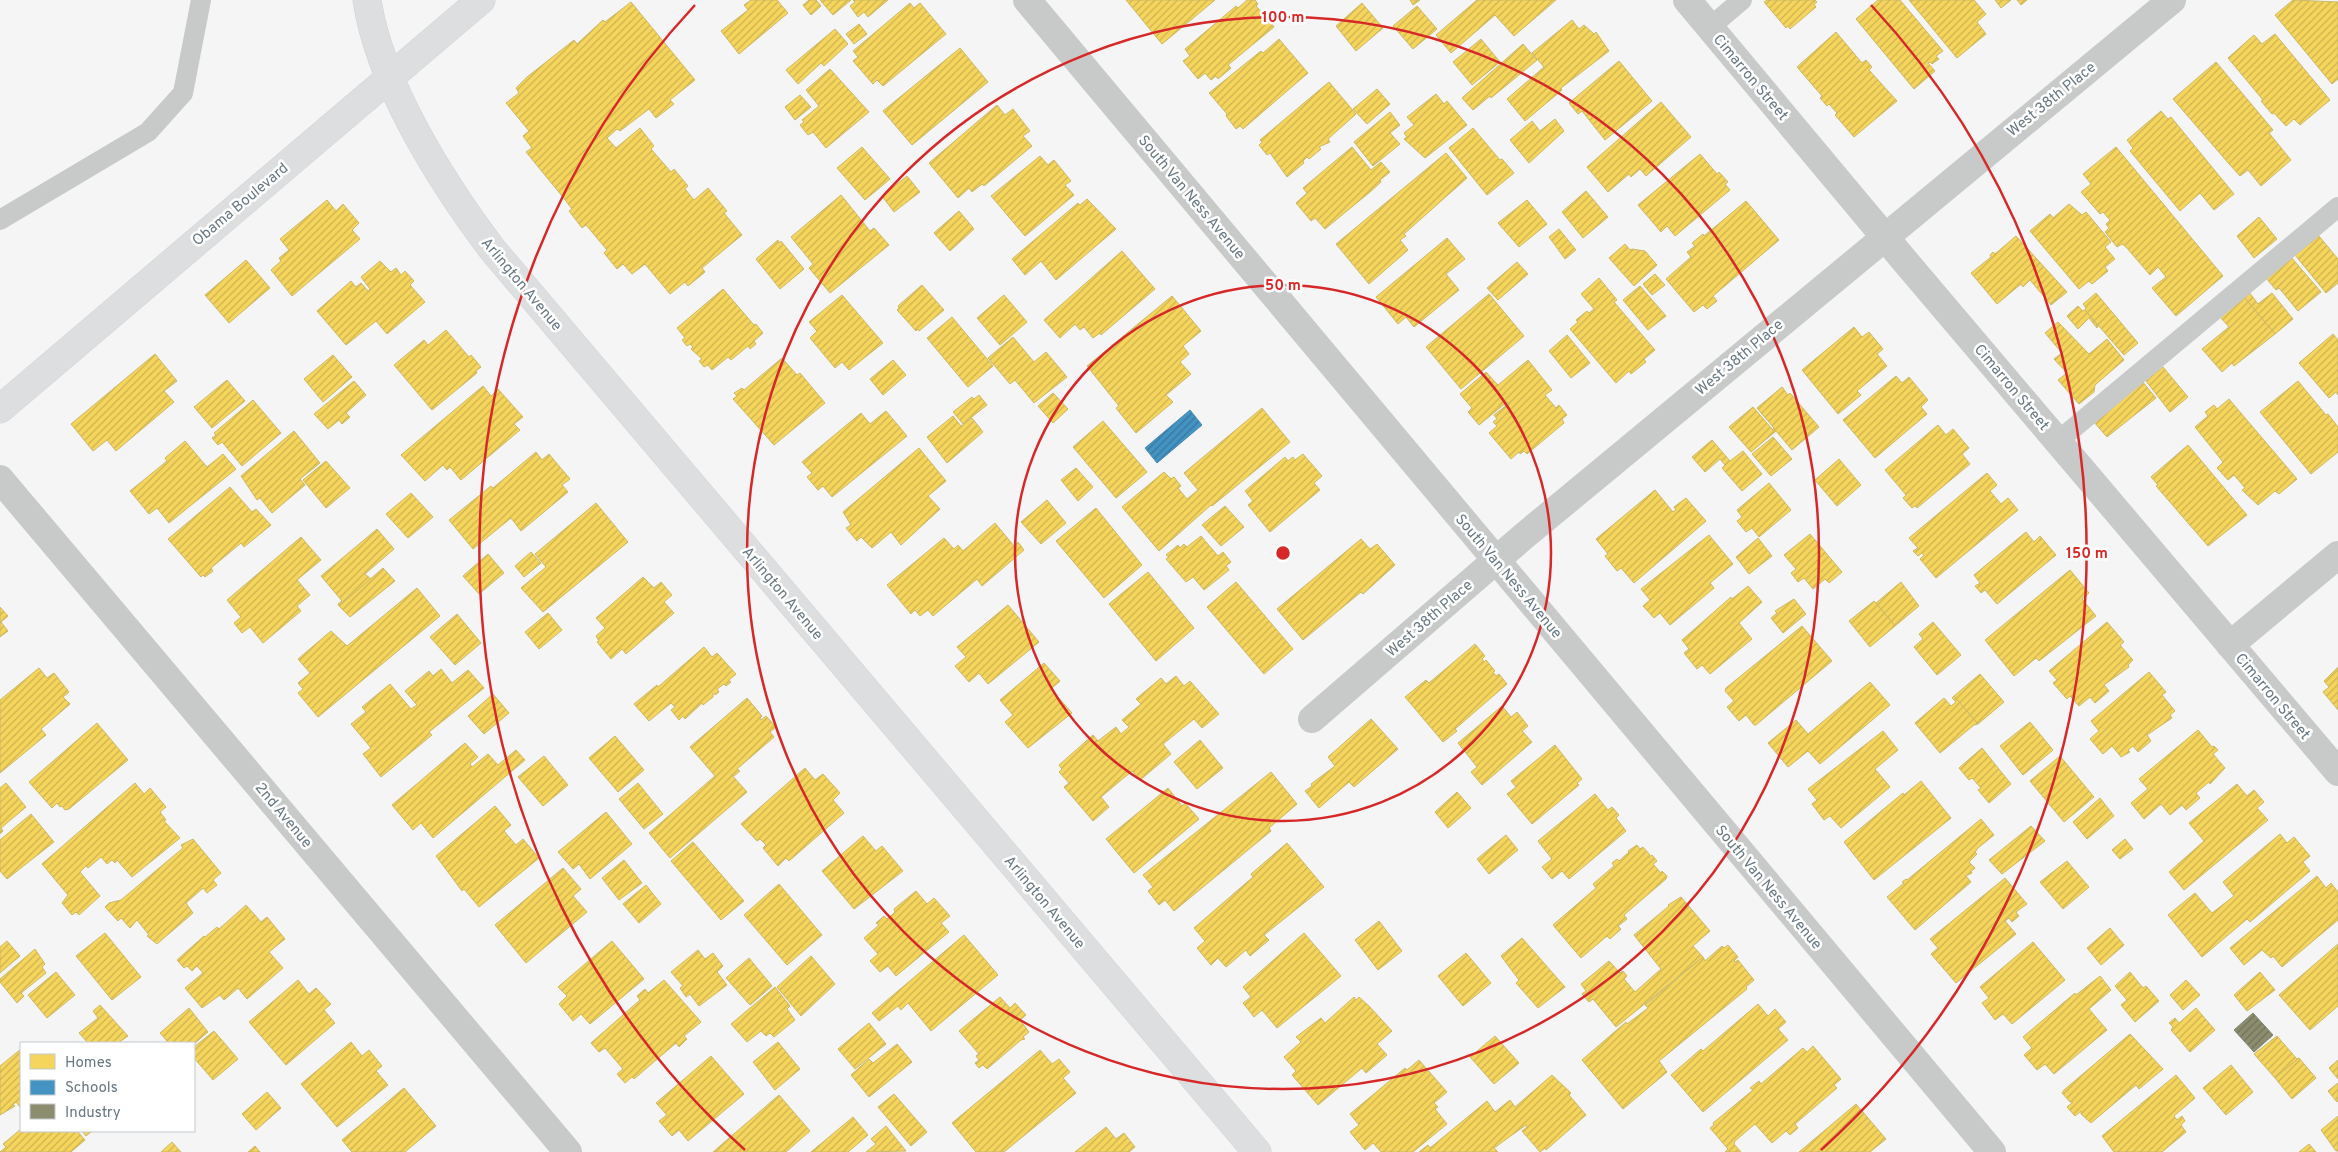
<svg xmlns="http://www.w3.org/2000/svg" width="2338" height="1152" font-family="Overpass,sans-serif">
<style>
.homes{fill:url(#homes-hatch);stroke:#cbb967}
.schools{fill:url(#schools-hatch);stroke:#4e8bb0}
.industry{fill:url(#industry-hatch);stroke:#818674}
.lines{fill:none;stroke-linecap:round;stroke-linejoin:round}
.secondary-casing{stroke:#d1d2d3;stroke-width:29}
.lane{stroke:#c8caca;stroke-width:20}
.street{stroke:#c8caca;stroke-width:28}
.secondary{stroke:#dddedf;stroke-width:28}
.ring{fill:none;stroke:#d62828;stroke-width:2.5}
.labels{text-anchor:middle;stroke-width:5;stroke-linejoin:round;paint-order:stroke}
.street-label{font-size:15px;fill:#687882;stroke:#fff}
.centre{fill:#d62828;stroke:#fff;stroke-width:2.5}
.ring-label{font-size:15px;text-anchor:middle;font-weight:bold;fill:#d62828;stroke:#fff;stroke-width:5;stroke-linejoin:round;paint-order:stroke}
</style>
<defs>
<pattern id="homes-hatch" width="6" height="6" patternUnits="userSpaceOnUse" patternTransform="scale(1.25)"><rect width="6" height="6" fill="#f6d55c"/><path d="M-1 1l2-2M0 6l6-6M5 7l2-2" fill="none" stroke="#cbb251"/></pattern>
<pattern id="schools-hatch" width="6" height="6" patternUnits="userSpaceOnUse" patternTransform="scale(1.25)"><rect width="6" height="6" fill="#4393c3"/><path d="M-1 1l2-2M0 6l6-6M5 7l2-2" fill="none" stroke="#3a779c"/></pattern>
<pattern id="industry-hatch" width="6" height="6" patternUnits="userSpaceOnUse" patternTransform="scale(1.25)"><rect width="6" height="6" fill="#8c8c6e"/><path d="M-1 1l2-2M0 6l6-6M5 7l2-2" fill="none" stroke="#71725c"/></pattern>
</defs>
<rect width="100%" height="100%" fill="#f5f5f5"/>
<g class="homes">
<path d="M751,0H777L788,13L739,54L721,31L748,10L744,5Z"/>
<path d="M809,0H816L821,6L811,15L803,5Z"/>
<path d="M820,0H851L833,15Z"/>
<path d="M853,0H888L868,17L864,12L858,17L850,6L855,2Z"/>
<path d="M1126,0H1215L1162,44Z"/>
<path d="M1247,0H1255L1258,4L1256,6L1266,17L1269,15L1274,22L1272,24L1274,27L1228,65L1231,68L1218,79L1216,76L1211,80L1205,73L1198,79L1183,61L1190,56L1185,49L1236,6L1238,8Z"/>
<path d="M1410,0H1420L1413,5Z"/>
<path d="M1477,0H1556L1514,36L1495,15L1451,53L1436,35Z"/>
<path d="M1767,0H1815L1817,2L1814,4L1816,7L1790,29L1788,26L1786,28L1764,2Z"/>
<path d="M1878,0H1900L1943,51L1936,56L1939,59L1932,64L1930,62L1928,63L1935,71L1914,89L1856,19Z"/>
<path d="M1909,0H1974L1986,14L1977,22L1986,34L1957,58Z"/>
<path d="M1995,0H2011L2001,8Z"/>
<path d="M2017,0H2027L2021,5Z"/>
<path d="M2293,0L2338,2V79L2332,84L2275,15Z"/>
<path d="M631,2L695,80L670,100L674,104L656,118L649,109L620,131L617,129L607,138L616,148L640,128L654,146L651,149L671,172L674,169L688,186L685,189L694,200L708,188L727,211L724,213L742,235L702,268L705,272L688,286L685,282L670,294L645,264L632,274L623,264L617,269L604,253L607,250L586,225L582,228L569,211L572,209L562,196L526,152L532,148L523,136L529,131L506,103L519,93L516,88L527,77L574,40L577,44L603,20L605,22Z"/>
<path d="M910,3L914,8L920,3L946,34L883,86L877,80L873,84L853,61L858,57L853,51Z"/>
<path d="M1362,3L1383,28L1356,51L1336,26Z"/>
<path d="M1417,6L1437,29L1413,49L1393,26Z"/>
<path d="M1572,20L1579,29L1584,25L1594,34L1596,32L1609,51L1561,88L1562,90L1525,121L1507,99L1544,67L1532,53Z"/>
<path d="M859,24L867,34L854,44L846,34Z"/>
<path d="M835,29L848,44L824,66L821,63L798,84L786,70Z"/>
<path d="M1836,32L1862,63L1866,60L1872,67L1869,70L1897,101L1854,137L1835,115L1837,113L1829,104L1827,106L1820,98L1822,96L1797,67Z"/>
<path d="M2275,34L2330,100L2300,125L2294,119L2286,126L2274,113L2272,114L2261,101L2263,100L2228,58L2254,35L2262,44Z"/>
<path d="M1279,39L1308,73L1243,129L1240,126L1236,129L1226,116L1227,114L1209,93L1261,51L1263,53Z"/>
<path d="M1481,39L1500,62L1472,85L1453,62Z"/>
<path d="M1523,44L1537,60L1491,98L1490,96L1473,110L1462,98Z"/>
<path d="M960,48L988,82L912,145L883,111Z"/>
<path d="M1619,61L1652,101L1605,140L1582,111L1578,114L1569,103Z"/>
<path d="M2216,62L2273,130L2269,133L2291,160L2261,186L2248,170L2240,176L2230,165L2173,99Z"/>
<path d="M830,69L869,112L826,148L813,132L808,135L800,125L804,122L802,120L819,106L806,90Z"/>
<path d="M1329,82L1356,114L1328,139L1330,142L1319,147L1321,149L1309,159L1307,157L1303,161L1304,163L1287,177L1270,153L1267,155L1259,145L1262,142L1260,140Z"/>
<path d="M1377,89L1390,104L1367,124L1353,109Z"/>
<path d="M1436,94L1444,104L1447,101L1467,125L1425,158L1404,139L1407,137L1404,133L1414,125L1407,117Z"/>
<path d="M800,95L811,107L795,120L785,107Z"/>
<path d="M1661,102L1691,137L1646,176L1640,169L1631,177L1629,174L1608,192L1587,167Z"/>
<path d="M997,105L1005,115L1013,109L1030,131L1023,136L1032,146L984,186L982,184L972,192L969,188L958,198L929,163Z"/>
<path d="M2161,111L2168,119L2171,117L2234,194L2214,210L2200,193L2180,211L2130,151L2133,148L2127,140Z"/>
<path d="M1390,112L1400,125L1390,133L1400,144L1373,166L1354,142Z"/>
<path d="M1555,119L1564,131L1529,163L1510,140L1532,121L1540,131Z"/>
<path d="M1473,128L1500,160L1502,159L1514,173L1487,195L1449,148Z"/>
<path d="M862,147L890,179L865,200L837,168Z"/>
<path d="M1352,147L1371,170L1381,162L1390,172L1380,180L1381,182L1370,192L1325,229L1315,218L1311,221L1296,203L1307,193L1303,188Z"/>
<path d="M2116,147L2223,276L2176,316L2152,288L2166,277L2158,267L2150,275L2126,247L2122,244L2117,247L2105,232L2109,228L2106,224L2110,220L2103,212L2100,214L2081,192L2091,184L2083,174Z"/>
<path d="M1446,153L1467,178L1404,234L1406,236L1400,240L1408,250L1369,284L1336,244Z"/>
<path d="M1700,154L1717,174L1719,172L1728,182L1725,184L1730,190L1675,236L1667,226L1661,232L1638,205Z"/>
<path d="M1040,156L1048,165L1054,160L1071,181L1065,185L1074,195L1025,236L991,196Z"/>
<path d="M907,176L920,192L894,212L882,196Z"/>
<path d="M1586,191L1608,217L1583,238L1562,212Z"/>
<path d="M841,195L870,231L874,228L889,245L830,293L809,268L813,264L791,237Z"/>
<path d="M1087,199L1116,229L1056,280L1041,261L1025,275L1012,259L1078,203L1080,205Z"/>
<path d="M327,200L336,211L343,204L359,223L352,230L360,239L292,296L271,270L281,261L279,258L289,250L280,239Z"/>
<path d="M1527,200L1547,224L1519,247L1498,223Z"/>
<path d="M1746,201L1779,240L1713,296L1717,301L1707,309L1703,305L1694,312L1666,279L1691,257L1687,252L1695,246L1692,243L1703,234L1704,236Z"/>
<path d="M2069,204L2082,215L2086,212L2111,242L2105,247L2115,259L2105,267L2108,271L2092,284L2089,281L2079,289L2030,231L2050,214L2053,218Z"/>
<path d="M959,211L974,229L950,251L934,233Z"/>
<path d="M2259,217L2277,239L2254,258L2237,236Z"/>
<path d="M1559,229L1576,250L1565,259L1549,237Z"/>
<path d="M2016,236L2067,292L2051,305L2030,280L2023,287L2021,284L1997,304L1971,273L1991,257L1990,255L1993,252L1995,254Z"/>
<path d="M2319,236L2338,259V283L2326,293L2295,255Z"/>
<path d="M1447,238L1465,259L1446,274L1459,290L1414,327L1406,317L1398,324L1376,297Z"/>
<path d="M778,240L779,243L781,241L804,269L780,289L756,259Z"/>
<path d="M1625,244L1630,250L1632,249L1645,251L1657,265L1634,286L1609,258Z"/>
<path d="M1122,251L1155,289L1101,335L1100,333L1093,338L1084,327L1080,330L1075,324L1060,338L1044,320Z"/>
<path d="M2291,257L2321,292L2298,311L2279,288L2276,290L2266,278Z"/>
<path d="M246,260L270,288L229,323L205,295Z"/>
<path d="M380,261L391,272L396,268L401,275L405,271L414,281L410,285L425,302L387,334L376,321L346,345L317,311L351,281L356,287L361,283L368,291L370,289L361,277Z"/>
<path d="M1517,262L1528,274L1498,300L1487,288Z"/>
<path d="M1655,274L1665,285L1652,295L1643,284Z"/>
<path d="M1599,278L1617,300L1614,302L1655,350L1644,359L1646,362L1631,374L1629,371L1616,383L1570,329L1578,322L1576,320L1587,311L1589,313L1594,309L1581,294Z"/>
<path d="M922,285L944,310L919,331L918,329L916,331L897,310L899,308L898,306Z"/>
<path d="M1640,286L1666,316L1648,330L1623,300Z"/>
<path d="M723,289L754,325L756,324L763,333L754,341L756,344L750,349L748,346L731,360L728,357L712,370L708,365L704,367L699,361L702,359L691,349L693,347L690,344L687,346L682,340L685,338L677,328Z"/>
<path d="M2249,292L2258,304L2272,293L2293,319L2275,334L2244,297Z"/>
<path d="M2096,293L2138,343L2124,355L2085,310L2086,308L2083,304Z"/>
<path d="M1489,294L1524,336L1461,389L1426,347Z"/>
<path d="M842,295L883,343L849,370L842,362L835,368L810,338L817,331L809,322Z"/>
<path d="M1004,295L1027,322L1000,345L977,318Z"/>
<path d="M1172,296L1201,331L1183,346L1189,354L1180,362L1191,374L1166,395L1173,402L1136,433L1116,408L1119,406L1087,366Z"/>
<path d="M2244,297L2275,334L2234,366L2232,363L2222,372L2202,349L2229,327L2219,316Z"/>
<path d="M2078,306L2083,311L2085,310L2098,326L2097,328L2089,318L2078,329L2067,316Z"/>
<path d="M952,317L993,366L968,387L927,338Z"/>
<path d="M2058,322L2089,354L2107,339L2124,360L2095,385L2094,392L2079,404L2058,380L2067,373L2054,359L2062,353L2045,333Z"/>
<path d="M1854,327L1862,337L1869,332L1883,349L1877,354L1887,366L1857,391L1861,395L1838,414L1802,370Z"/>
<path d="M446,330L469,357L471,355L481,367L476,371L477,373L432,410L394,365L424,340L428,345Z"/>
<path d="M2333,334L2338,340V395L2336,392L2329,398L2299,363Z"/>
<path d="M1567,335L1590,363L1571,378L1549,351Z"/>
<path d="M1013,337L1034,362L1046,352L1067,377L1034,403L1015,380L1010,384L988,358Z"/>
<path d="M155,354L177,381L164,391L174,402L116,451L107,440L93,451L71,424Z"/>
<path d="M333,355L352,377L323,402L304,379Z"/>
<path d="M782,358L797,375L800,373L825,403L774,445L733,399L737,396L734,393L742,388L744,390Z"/>
<path d="M893,360L906,375L883,395L870,379Z"/>
<path d="M1528,360L1552,390L1545,395L1556,408L1559,405L1567,415L1562,419L1564,423L1527,454L1524,451L1520,454L1519,452L1511,459L1489,433L1497,426L1493,422L1497,419L1494,415L1508,404L1507,402L1479,425L1468,412L1472,408L1460,394L1486,372L1498,385Z"/>
<path d="M2163,367L2188,397L2170,412L2146,381Z"/>
<path d="M1896,376L1902,383L1909,377L1928,400L1921,407L1927,414L1875,458L1843,420Z"/>
<path d="M227,380L245,401L212,428L194,407Z"/>
<path d="M354,381L366,395L346,413L350,417L342,424L339,420L328,429L314,414Z"/>
<path d="M2142,381L2156,398L2107,437L2093,421Z"/>
<path d="M2298,381L2326,415L2328,414L2338,427V452L2311,474L2260,412Z"/>
<path d="M483,386L491,396L498,389L523,417L514,424L520,430L461,480L450,467L447,470L443,465L425,481L401,455Z"/>
<path d="M1782,387L1788,395L1790,393L1819,427L1792,450L1776,431L1751,452L1729,427L1753,407L1773,430L1774,428L1757,408Z"/>
<path d="M1053,393L1068,409L1053,423L1038,406Z"/>
<path d="M979,395L987,405L963,424L953,412L972,397L974,399Z"/>
<path d="M2229,399L2297,479L2279,494L2275,491L2258,505L2242,490L2245,488L2234,475L2228,480L2217,468L2223,462L2195,427L2208,416L2205,412L2214,405L2217,409Z"/>
<path d="M253,400L281,433L242,466L222,442L218,445L212,438L216,435L214,433Z"/>
<path d="M1262,408L1290,442L1212,506L1211,505L1159,551L1122,507L1164,472L1171,479L1174,477L1181,486L1178,488L1187,499L1198,490L1184,473Z"/>
<path d="M886,411L907,436L832,497L823,486L818,490L807,477L812,473L802,462L861,413L870,424Z"/>
<path d="M953,416L961,426L972,418L983,432L947,463L927,437Z"/>
<path d="M1103,421L1147,472L1116,498L1073,447Z"/>
<path d="M1938,425L1946,435L1953,429L1969,448L1962,454L1970,464L1917,508L1915,506L1912,508L1903,498L1906,495L1885,470Z"/>
<path d="M294,431L320,463L300,479L305,485L272,513L260,498L257,500L241,476Z"/>
<path d="M1773,437L1792,459L1771,476L1752,454Z"/>
<path d="M1712,440L1730,461L1743,451L1762,474L1742,491L1722,468L1725,465L1720,459L1705,472L1692,457Z"/>
<path d="M185,441L207,467L223,454L236,469L169,523L157,508L149,514L130,491L167,461L165,458Z"/>
<path d="M2188,445L2247,515L2208,546L2156,486L2158,485L2151,477Z"/>
<path d="M919,448L946,481L928,496L940,509L901,545L891,532L872,548L861,537L857,541L846,528L851,525L843,512Z"/>
<path d="M536,452L542,460L549,454L570,479L562,485L568,492L521,531L511,518L473,549L449,520L491,486L493,488Z"/>
<path d="M1303,454L1322,476L1314,483L1320,490L1270,532L1248,505L1253,501L1245,491L1285,457L1288,461L1293,457L1295,460Z"/>
<path d="M1839,459L1861,485L1837,506L1815,480Z"/>
<path d="M326,461L350,488L326,508L303,480Z"/>
<path d="M1076,468L1093,487L1078,501L1061,480Z"/>
<path d="M1987,473L1997,485L1990,491L2001,504L2008,498L2018,510L1936,578L1920,559L1924,555L1922,553L1918,556L1913,551L1918,548L1909,538Z"/>
<path d="M1769,483L1791,510L1759,537L1752,528L1746,532L1737,521L1742,517L1737,510Z"/>
<path d="M230,487L252,512L256,509L271,525L244,547L241,543L211,568L213,571L205,577L203,575L201,577L168,539Z"/>
<path d="M1655,490L1673,512L1676,510L1674,507L1686,498L1706,521L1634,583L1621,568L1617,571L1605,556L1608,554L1596,539Z"/>
<path d="M411,493L433,517L408,538L386,514Z"/>
<path d="M1047,500L1066,523L1041,544L1021,522Z"/>
<path d="M596,503L628,542L543,612L521,588L546,567L535,554Z"/>
<path d="M1225,506L1244,527L1221,546L1202,525Z"/>
<path d="M1096,508L1142,565L1104,598L1056,541Z"/>
<path d="M995,523L1014,546L1018,542L1024,550L982,586L977,579L933,616L928,610L920,616L915,610L911,614L887,585L944,538L954,549L958,545L963,551Z"/>
<path d="M377,529L394,549L365,574L371,579L339,606L338,604L342,601L321,576Z"/>
<path d="M2026,532L2034,542L2040,536L2056,555L1997,604L1985,590L1981,593L1975,586L1980,583L1974,575Z"/>
<path d="M1810,534L1842,572L1829,583L1825,579L1813,589L1804,578L1798,582L1791,573L1796,569L1784,555Z"/>
<path d="M1709,535L1733,564L1710,583L1714,588L1670,625L1660,613L1654,618L1643,606L1650,600L1641,589Z"/>
<path d="M1201,536L1218,556L1223,552L1231,562L1226,566L1229,570L1204,590L1193,577L1186,582L1166,559L1169,557L1166,555L1178,545L1180,548L1184,544L1187,547Z"/>
<path d="M301,537L321,560L297,580L310,595L297,606L301,611L263,643L250,627L242,633L234,623L241,617L227,600Z"/>
<path d="M1758,538L1772,556L1749,574L1736,557Z"/>
<path d="M1361,539L1370,549L1377,544L1395,565L1363,594L1361,592L1303,640L1277,609Z"/>
<path d="M531,552L541,563L524,577L515,566Z"/>
<path d="M488,554L504,573L479,594L463,576Z"/>
<path d="M383,568L395,581L350,617L339,606Z"/>
<path d="M2070,570L2089,593L2082,599L2096,616L2039,661L2036,658L2014,676L1985,640Z"/>
<path d="M1148,572L1194,628L1156,661L1109,604Z"/>
<path d="M643,577L654,588L661,582L672,595L664,602L674,613L626,654L622,649L611,659L597,642L599,641L596,636L605,628L596,618Z"/>
<path d="M1236,582L1293,649L1264,674L1207,607Z"/>
<path d="M1901,582L1919,606L1895,626L1876,603Z"/>
<path d="M1748,586L1762,602L1739,623L1752,639L1710,674L1702,665L1697,669L1684,653L1689,649L1682,640L1731,597L1732,599Z"/>
<path d="M417,588L440,616L318,717L298,693L303,689L298,683L310,673L298,659L331,631L347,646Z"/>
<path d="M1794,599L1806,614L1783,633L1771,618L1777,613L1775,611Z"/>
<path d="M1874,601L1895,626L1870,647L1849,621Z"/>
<path d="M1008,605L1039,642L988,684L979,673L969,682L955,666L966,657L957,647Z"/>
<path d="M0,607L8,616L1,622L8,631L0,637Z"/>
<path d="M548,613L562,630L539,649L525,632Z"/>
<path d="M457,614L481,643L455,665L430,637Z"/>
<path d="M1933,622L1961,655L1937,675L1914,647L1923,639L1919,634Z"/>
<path d="M2107,622L2124,642L2120,645L2133,660L2128,665L2129,667L2104,685L2109,691L2095,703L2090,697L2079,706L2070,696L2067,699L2053,683L2057,680L2049,671Z"/>
<path d="M1802,626L1832,661L1756,725H1754L1746,715L1739,721L1727,707L1734,701L1725,691L1726,688Z"/>
<path d="M1475,644L1485,656L1482,659L1484,662L1486,660L1495,671L1493,672L1496,676L1499,674L1507,684L1455,729L1457,731L1443,742L1405,697L1426,680L1429,683Z"/>
<path d="M704,647L712,657L717,653L736,674L729,680L731,682L726,686L724,684L717,689L719,692L715,695L713,693V697L703,705L702,703L685,719L683,716L679,720L671,710L675,707L671,703L649,721L634,704L657,685L658,687Z"/>
<path d="M1044,663L1060,681L1051,689L1072,713L1028,748L1005,722L1013,715L1000,700Z"/>
<path d="M2338,667V710L2323,692L2329,687L2324,681Z"/>
<path d="M39,668L47,678L54,673L69,692L63,697L70,704L41,729L46,735L0,773V700Z"/>
<path d="M441,669L452,683L468,670L484,688L429,732L432,735L381,777L363,754L371,748L351,724L366,712L362,707L390,684L411,709L417,705L405,691L429,671L433,676Z"/>
<path d="M2149,672L2166,692L2162,695L2175,711L2170,715L2172,718L2147,735L2151,741L2138,752L2133,746L2128,750L2130,752L2121,757L2112,746L2103,754L2090,739L2099,731L2091,721Z"/>
<path d="M1980,674L2004,702L1978,724L1954,696Z"/>
<path d="M1176,676L1184,686L1190,681L1219,714L1202,728L1194,719L1163,744L1171,754L1140,780L1132,771L1101,797L1109,807L1093,821L1064,787L1069,783L1059,772L1062,769L1059,765L1093,735L1098,741L1116,727L1121,734L1129,727L1122,720L1141,704L1136,699L1161,678L1166,684Z"/>
<path d="M1870,682L1890,705L1820,764L1808,751L1788,767L1768,743L1796,720L1808,734Z"/>
<path d="M493,694L509,713L484,734L468,716Z"/>
<path d="M1954,696L1978,724L1974,725L1940,753L1915,723L1944,698L1951,706L1956,702L1952,698Z"/>
<path d="M747,698L762,716L760,718L761,720L766,716L776,727L770,732L774,737L737,769L740,771L734,776L731,774L747,792L670,858L649,833L715,776L690,747Z"/>
<path d="M1502,706L1511,717L1517,712L1528,726L1522,731L1532,742L1482,785L1471,772L1477,767L1458,743Z"/>
<path d="M1371,719L1398,749L1354,787L1349,782L1319,808L1305,791L1312,786L1311,784L1335,766L1328,757Z"/>
<path d="M2030,722L2053,750L2023,775L2000,746Z"/>
<path d="M97,723L128,760L69,809L65,810L62,806L60,807L57,803L52,808L29,782Z"/>
<path d="M2198,730L2212,747L2214,746L2218,750L2213,754L2225,768L2210,784L2209,782L2196,793L2200,798L2186,810L2182,805L2170,815L2161,804L2144,819L2131,803L2148,789L2139,779Z"/>
<path d="M1883,731L1898,750L1875,769L1890,787L1841,828L1830,816L1824,820L1812,804L1817,800L1808,789Z"/>
<path d="M615,736L644,770L618,792L589,758Z"/>
<path d="M1200,740L1223,768L1197,789L1174,762Z"/>
<path d="M465,743L478,757L470,764L472,767L488,754L498,765L516,750L525,760L433,838L421,823L413,830L392,805Z"/>
<path d="M1555,745L1582,779L1577,783L1579,785L1532,824L1507,794L1516,787L1511,781Z"/>
<path d="M1982,748L2011,784L1989,803L1978,790L1981,788L1972,778L1969,780L1959,768Z"/>
<path d="M544,756L568,785L543,806L518,777Z"/>
<path d="M2060,756L2094,797L2064,822L2030,781Z"/>
<path d="M805,768L815,780L823,774L840,793L833,800L844,813L789,861L786,858L778,866L763,848L766,845L760,839L757,841L741,824Z"/>
<path d="M1271,772L1297,804L1269,828L1271,831L1174,911L1165,900L1159,905L1148,891L1153,887L1143,875Z"/>
<path d="M1921,781L1951,818L1874,880L1844,842L1903,793L1904,795Z"/>
<path d="M6,783L26,807L1,828L3,831L0,834V788Z"/>
<path d="M135,783L144,794L150,788L166,807L160,812L166,820L164,821L180,838L132,877L117,860L115,863L112,860L107,864L101,857L88,868L86,866L80,872L100,896L79,915L76,912L72,915L62,903L68,895L42,864Z"/>
<path d="M638,783L663,814L644,829L619,799Z"/>
<path d="M2237,784L2247,796L2254,790L2264,802L2257,808L2268,820L2184,890L2169,872L2204,841L2189,823Z"/>
<path d="M1168,788L1182,806L1185,803L1199,819L1134,873L1106,839Z"/>
<path d="M1457,792L1471,808L1448,828L1435,812Z"/>
<path d="M1595,794L1608,810L1612,807L1619,815L1616,818L1626,831L1569,879L1562,871L1552,879L1542,867L1552,859L1538,841Z"/>
<path d="M2100,798L2114,816L2087,839L2073,822Z"/>
<path d="M495,806L511,825L504,831L516,845L523,839L539,858L479,907L464,889L462,891L436,856Z"/>
<path d="M606,812L632,844L590,879L579,864L573,869L558,852Z"/>
<path d="M31,814L54,842L7,879L0,871V840Z"/>
<path d="M1981,819L1994,835L1978,848L1975,852L1977,854L1969,862L1975,868L1971,871L1972,873L1966,876L1971,882L1915,930L1887,897L1904,883L1902,882L1906,879L1907,880Z"/>
<path d="M2031,826L2045,841L2002,874L1989,860Z"/>
<path d="M2280,834L2287,843L2294,837L2310,856L2303,862L2310,871L2250,922L2247,919L2202,957L2168,915L2195,893L2212,913L2234,896L2223,882Z"/>
<path d="M1506,835L1518,850L1489,874L1477,859Z"/>
<path d="M863,836L876,851L882,846L903,871L854,909L822,871Z"/>
<path d="M193,839L221,873L213,880L217,885L207,893L203,888L186,903L193,913L157,944L147,936L149,935L137,920L130,928L121,918L118,921L105,907L109,903L121,900L183,848L181,845Z"/>
<path d="M2125,839L2133,849L2120,859L2112,850Z"/>
<path d="M693,842L744,901L721,920L671,861Z"/>
<path d="M1287,843L1324,887L1264,935L1269,940L1250,956L1246,950L1226,967L1218,958L1211,965L1197,948L1205,941L1194,928L1253,877L1251,874Z"/>
<path d="M1637,845L1640,849L1643,847L1650,855L1648,858L1652,855L1657,861L1653,864L1661,873L1662,871L1667,876L1666,879L1624,915L1627,919L1618,926L1621,929L1610,939L1607,936L1581,958L1553,925L1596,888L1593,884L1614,866L1612,863L1617,859L1619,861L1629,852L1628,851Z"/>
<path d="M624,860L642,883L619,900L602,878Z"/>
<path d="M2067,861L2089,887L2063,909L2040,882Z"/>
<path d="M563,868L581,889L573,896L587,912L526,963L495,925Z"/>
<path d="M2317,876L2326,888L2331,883L2338,892V920L2282,967L2273,956L2271,958L2262,950L2244,965L2230,948Z"/>
<path d="M2005,878L2027,904L2016,912L2019,916L2012,922L2009,918L2005,921L2016,934L1956,983L1931,954L1938,948L1930,939Z"/>
<path d="M779,884L822,935L787,965L744,915Z"/>
<path d="M646,885L661,904L639,923L623,904Z"/>
<path d="M916,891L927,904L934,898L950,916L941,923L949,932L896,976L888,966L880,972L870,961L878,954L864,938L879,925L876,923L884,916L887,919L895,912L894,909Z"/>
<path d="M1681,897L1710,931L1693,946L1703,957L1616,1027L1593,999L1589,1002L1582,994L1586,991L1581,984L1609,961L1620,973L1623,971L1627,976L1624,979L1635,992L1661,969L1634,935L1669,906L1668,905Z"/>
<path d="M246,905L261,922L267,917L285,939L269,952L283,968L247,999L238,988L224,1000L220,995L202,1008L185,988L203,973L197,966L192,971L187,966L184,968L177,960L204,936L205,937L217,927L219,929Z"/>
<path d="M1379,921L1402,951L1378,970L1355,940Z"/>
<path d="M2110,928L2124,945L2101,965L2087,948Z"/>
<path d="M105,933L141,977L112,1000L76,956Z"/>
<path d="M1304,933L1341,976L1277,1028L1262,1010L1254,1017L1243,1003L1251,997L1243,987Z"/>
<path d="M964,935L998,975L931,1031L908,1003L901,1010L898,1006L879,1021L872,1013Z"/>
<path d="M1522,938L1565,987L1538,1008L1516,983L1519,980L1501,956Z"/>
<path d="M7,941L20,956L0,973V947Z"/>
<path d="M612,941L644,979L590,1024L581,1014L573,1021L559,1004L567,996L558,987Z"/>
<path d="M2033,942L2065,980L2012,1024L2003,1014L1995,1020L1982,1003L1989,998L1980,987Z"/>
<path d="M2338,944V1006L2310,1030L2279,995Z"/>
<path d="M1728,945L1738,957L1734,961L1735,962L1738,960L1754,980L1746,987L1747,989L1659,1061L1667,1072L1623,1109L1582,1060L1626,1022L1627,1024L1648,1008L1645,1005L1703,957L1705,961L1722,946L1724,948Z"/>
<path d="M35,949L45,964L42,967L46,973L21,993L24,996L17,1003L0,982V979Z"/>
<path d="M698,950L705,959L713,953L723,966L717,972L727,985L699,1006L690,994L686,997L680,988L683,986L671,972Z"/>
<path d="M1466,953L1491,983L1463,1006L1438,976Z"/>
<path d="M811,956L835,984L801,1016L777,987Z"/>
<path d="M749,958L772,986L750,1005L726,978Z"/>
<path d="M56,972L75,995L47,1018L28,995Z"/>
<path d="M2130,972L2143,988L2146,986L2159,1001L2135,1022L2121,1005L2127,1000L2115,986Z"/>
<path d="M2260,972L2275,990L2247,1011L2234,995Z"/>
<path d="M2100,976L2111,990L2089,1009L2107,1030L2054,1074L2045,1064L2037,1070L2024,1055L2032,1048L2023,1037L2075,993L2076,995Z"/>
<path d="M298,980L309,994L316,988L331,1004L324,1010L335,1023L286,1065L249,1022Z"/>
<path d="M664,980L701,1022L684,1036L687,1039L679,1047L676,1043L634,1079L632,1077L625,1083L617,1074L623,1069L605,1048L599,1052L591,1043L640,1000L637,996L645,989L648,993Z"/>
<path d="M2186,980L2200,995L2183,1010L2170,995Z"/>
<path d="M775,987L790,1006L787,1009L795,1020L774,1037L770,1033L766,1036L761,1031L747,1042L731,1024Z"/>
<path d="M1000,997L1010,1008L1015,1003L1026,1015L1020,1020L1029,1032L1023,1037L1025,1039L1021,1040L987,1069L983,1065L979,1068L975,1063L979,1060L976,1056L979,1054L959,1031Z"/>
<path d="M1354,997L1356,1000L1359,997L1369,1006L1392,1031L1377,1044L1387,1055L1366,1073L1362,1068L1318,1105L1292,1075L1296,1071L1284,1057L1301,1042L1296,1037L1321,1018L1325,1023Z"/>
<path d="M1758,1004L1768,1016L1775,1009L1786,1022L1778,1029L1788,1040L1703,1112L1671,1075L1701,1049L1703,1051Z"/>
<path d="M100,1005L128,1036L118,1043H88L79,1033L98,1018L93,1011Z"/>
<path d="M189,1008L208,1032L194,1044L165,1043L167,1041L160,1033Z"/>
<path d="M2196,1008L2215,1030L2190,1052L2171,1030L2173,1027L2169,1023L2175,1018L2179,1023Z"/>
<path d="M869,1023L886,1044L855,1069L838,1049Z"/>
<path d="M214,1031L238,1059L213,1080L194,1058V1047Z"/>
<path d="M2130,1034L2163,1069L2139,1089L2136,1085L2091,1123L2081,1114V1111L2075,1116L2067,1107L2073,1102H2070L2062,1093L2064,1090Z"/>
<path d="M1495,1036L1519,1063L1494,1084L1470,1057Z"/>
<path d="M2277,1036L2297,1059L2299,1058L2275,1078L2254,1054Z"/>
<path d="M351,1042L362,1056L369,1050L382,1066L376,1071L388,1085L337,1127L301,1084Z"/>
<path d="M778,1042L800,1069L775,1090L753,1062Z"/>
<path d="M897,1044L912,1062L869,1097L851,1075L869,1059L873,1063Z"/>
<path d="M1813,1046L1841,1079L1834,1085L1837,1088L1795,1124L1798,1128L1790,1135L1786,1131L1772,1143L1755,1124L1735,1141L1734,1144L1741,1152H1725L1728,1149L1710,1128L1714,1125L1713,1123L1753,1090L1750,1088L1759,1081L1761,1084L1803,1048L1807,1052Z"/>
<path d="M21,1049V1106L20,1107L16,1102L13,1105L15,1106L0,1115V1066Z"/>
<path d="M1040,1050L1052,1064L1059,1059L1070,1072L1063,1078L1076,1093L1004,1152H976L952,1123Z"/>
<path d="M711,1056L744,1094L688,1141L679,1130L672,1136L659,1121L667,1115L656,1103Z"/>
<path d="M2299,1058L2316,1078L2292,1099L2275,1078Z"/>
<path d="M1419,1060L1447,1092L1434,1103L1438,1107L1435,1109L1447,1124L1413,1152H1381L1373,1143L1365,1150L1350,1132L1359,1125L1350,1114L1405,1068L1407,1070Z"/>
<path d="M2338,1060V1079L2329,1068Z"/>
<path d="M2231,1065L2253,1092L2226,1115L2203,1088Z"/>
<path d="M1552,1075L1571,1093L1569,1095L1586,1115L1546,1150L1545,1148L1540,1152L1522,1131L1527,1127L1526,1125L1494,1148L1498,1152H1419L1428,1145L1430,1148L1487,1101L1495,1112L1510,1100L1515,1107Z"/>
<path d="M2176,1075L2195,1098L2174,1116L2177,1120L2182,1116L2185,1121L2181,1125L2186,1132L2162,1152H2114L2102,1136Z"/>
<path d="M2338,1083V1101L2337,1102L2328,1091Z"/>
<path d="M404,1088L436,1126L405,1152H352L342,1140Z"/>
<path d="M267,1092L281,1108L256,1130L242,1114Z"/>
<path d="M894,1094L927,1132L911,1146L878,1107Z"/>
<path d="M779,1095L810,1131L786,1152H713Z"/>
<path d="M1856,1104L1886,1139L1870,1152H1799Z"/>
<path d="M2338,1116V1151H2336L2321,1130Z"/>
<path d="M853,1117L868,1135L848,1152H811Z"/>
<path d="M886,1126L906,1151L866,1152L876,1144L871,1139Z"/>
<path d="M1106,1127L1116,1139L1124,1133L1135,1147L1129,1152H1075Z"/>
<path d="M21,1129V1131H77L85,1140L71,1152H0L6,1147L3,1144Z"/>
<path d="M82,1131H92L86,1136Z"/>
<path d="M172,1142L181,1152H161Z"/>
<path d="M2309,1144L2316,1152H2299Z"/>
<path d="M255,1146L260,1152H248Z"/>
</g>
<path class="schools" d="M1190,410L1202,425L1157,463L1145,448Z"/>
<path class="industry" d="M2253,1013L2273,1035L2254,1052L2234,1030Z"/>
<g class="lines">
<g class="secondary-casing">
<g id="secondary">
<path d="M367,0C380,85 441,181 492,249L1257,1152"/>
<path d="M0,409L481,0"/>
</g>
</g>
<g class="lane">
<path d="M1710,27L1742,0"/>
<path d="M0,220L148,132L183,93L201,0"/>
<path d="M2058,441L2338,207"/>
</g>
<g class="street">
<path d="M1027,0L1992,1152"/>
<path d="M1687,0L1904,260L2338,772"/>
<path d="M0,479L568,1152"/>
<path d="M2230,645L2338,555"/>
<path d="M1312,719L1524,536L2172,0"/>
</g>
<use href="#secondary" class="secondary"/>
</g>
<g class="ring">
<circle cx="1283" cy="553" r="268"/>
<circle cx="1283" cy="553" r="536"/>
<path d="M745 1150A804 804 0 0 1 695 5M1871 5A804 804 0 0 1 1821 1150"/>
</g>
<g class="labels">
<g class="street-label">
<text transform="translate(1751 77) rotate(50)" y="5">Cimarron Street</text>
<text transform="translate(2051 99) rotate(-39)" y="5">West 38th Place</text>
<text transform="translate(1192 197) rotate(50)" y="5">South Van Ness Avenue</text>
<text transform="translate(240 204) rotate(-40)" y="5">Obama Boulevard</text>
<text transform="translate(522 284) rotate(50)" y="5">Arlington Avenue</text>
<text transform="translate(1739 357) rotate(-40)" y="5">West 38th Place</text>
<text transform="translate(2012 387) rotate(50)" y="5">Cimarron Street</text>
<text transform="translate(1509 576) rotate(50)" y="5">South Van Ness Avenue</text>
<text transform="translate(783 593) rotate(50)" y="5">Arlington Avenue</text>
<text transform="translate(1429 618) rotate(-41)" y="5">West 38th Place</text>
<text transform="translate(2273 696) rotate(50)" y="5">Cimarron Street</text>
<text transform="translate(284 815) rotate(50)" y="5">2nd Avenue</text>
<text transform="translate(1769 887) rotate(50)" y="5">South Van Ness Avenue</text>
<text transform="translate(1045 902) rotate(50)" y="5">Arlington Avenue</text>
</g>
</g>
<circle cx="1283" cy="553" r="8" class="centre"/>
<g class="ring-label">
<text x="1283" y="22">100 m</text>
<text x="1283" y="290">50 m</text>
<text x="2087" y="558">150 m</text>
</g>
<rect x="20" y="1042" width="175" height="90" fill="#ffffff" stroke="#c3c9cd"/>
<rect x="30" y="1054" width="25" height="15" fill="#f6d55c" stroke="#c3c9cd"/>
<text x="65" y="1067" font-size="15" fill="#687882">Homes</text>
<rect x="30" y="1080" width="25" height="15" fill="#4393c3" stroke="#c3c9cd"/>
<text x="65" y="1092" font-size="15" fill="#687882">Schools</text>
<rect x="30" y="1104" width="25" height="15" fill="#8c8c6e" stroke="#c3c9cd"/>
<text x="65" y="1117" font-size="15" fill="#687882">Industry</text>
</svg>
